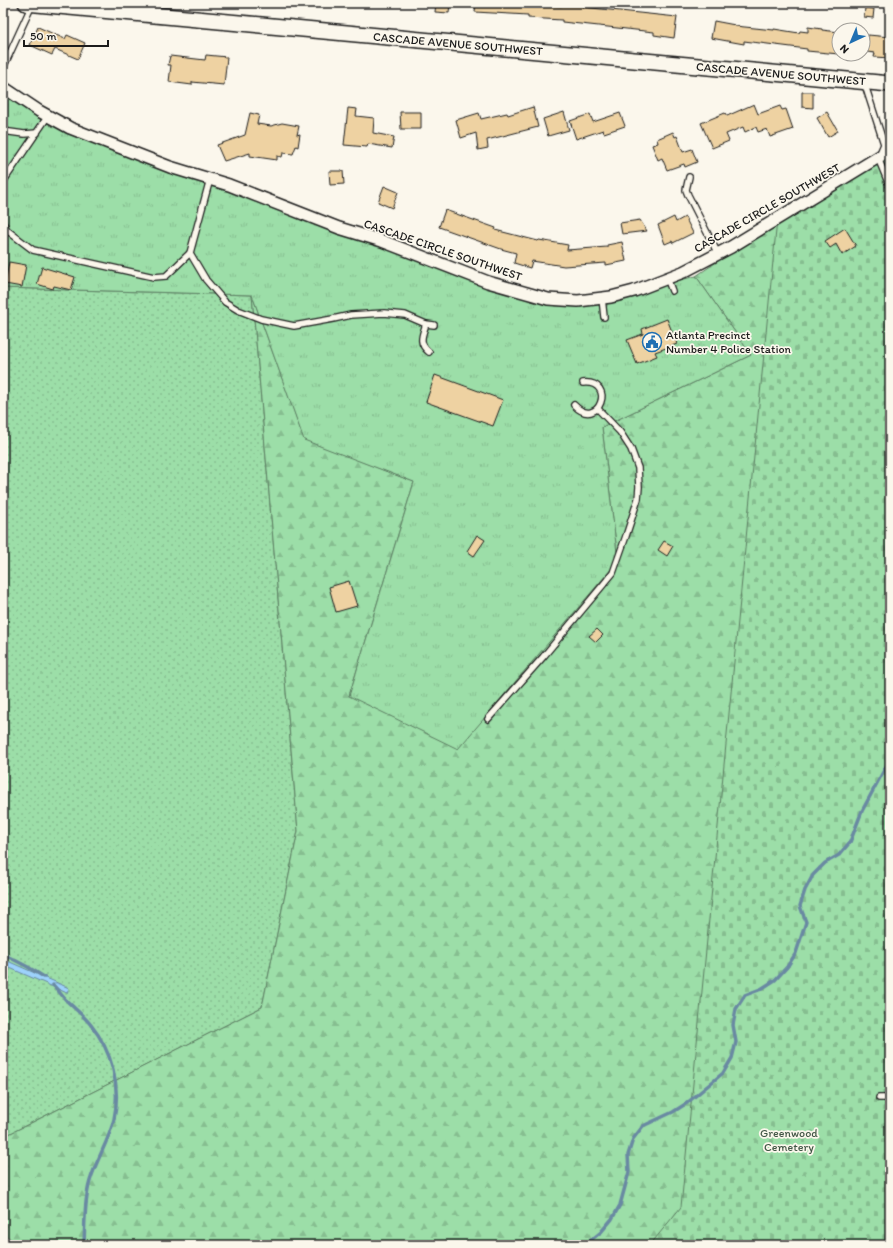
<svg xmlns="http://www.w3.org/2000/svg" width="893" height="1248" font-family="Itim,sans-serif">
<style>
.grass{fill:url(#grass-dots);stroke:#5c7d62}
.forest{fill:url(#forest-firs);stroke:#5c7d62}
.cemetery{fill:url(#cemetery-stones);stroke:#5c7d62}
.park{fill:url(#park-tufts);stroke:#5c7d62}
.water{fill:url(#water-ripples);stroke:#6989a2}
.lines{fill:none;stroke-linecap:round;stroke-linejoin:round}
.stream{stroke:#6989a2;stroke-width:3.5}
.building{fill:#eed2a2;stroke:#1c1c1c}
.lane-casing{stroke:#1c1c1c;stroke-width:8}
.street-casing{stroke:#1c1c1c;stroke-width:14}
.secondary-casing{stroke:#1c1c1c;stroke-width:18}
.lane{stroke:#fbf7ec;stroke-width:5.5}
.street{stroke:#fbf7ec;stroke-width:11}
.secondary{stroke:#fbf7ec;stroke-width:15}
.labels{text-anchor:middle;stroke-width:3.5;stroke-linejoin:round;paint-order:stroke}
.street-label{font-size:12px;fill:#1c1c1c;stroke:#fbf7ec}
.poi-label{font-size:12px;fill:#1c1c1c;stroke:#fbf7ec;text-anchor:start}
.park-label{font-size:12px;fill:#425646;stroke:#fbf7ec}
</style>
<defs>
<pattern id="grass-dots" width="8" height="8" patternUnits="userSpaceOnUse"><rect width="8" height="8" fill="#9cdea8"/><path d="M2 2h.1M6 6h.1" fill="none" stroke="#86be90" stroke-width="1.8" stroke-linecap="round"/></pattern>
<pattern id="forest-firs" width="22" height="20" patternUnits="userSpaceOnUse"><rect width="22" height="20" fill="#9cdea8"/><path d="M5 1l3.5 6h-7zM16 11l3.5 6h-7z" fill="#86be90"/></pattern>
<pattern id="cemetery-stones" width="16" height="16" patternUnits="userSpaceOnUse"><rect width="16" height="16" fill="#9cdea8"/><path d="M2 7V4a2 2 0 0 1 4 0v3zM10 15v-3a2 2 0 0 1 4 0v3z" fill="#86be90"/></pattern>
<pattern id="park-tufts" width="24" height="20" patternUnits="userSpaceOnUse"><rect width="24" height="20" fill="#9cdea8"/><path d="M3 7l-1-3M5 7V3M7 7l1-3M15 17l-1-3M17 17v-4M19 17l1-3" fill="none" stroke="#86be90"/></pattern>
<pattern id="water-ripples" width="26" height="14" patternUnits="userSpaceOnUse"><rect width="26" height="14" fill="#9dd2fb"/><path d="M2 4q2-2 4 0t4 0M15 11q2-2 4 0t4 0" fill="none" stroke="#87b4d7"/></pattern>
</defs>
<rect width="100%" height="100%" fill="#fbf7ec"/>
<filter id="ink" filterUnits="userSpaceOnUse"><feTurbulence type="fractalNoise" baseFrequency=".025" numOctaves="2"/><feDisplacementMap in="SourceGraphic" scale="8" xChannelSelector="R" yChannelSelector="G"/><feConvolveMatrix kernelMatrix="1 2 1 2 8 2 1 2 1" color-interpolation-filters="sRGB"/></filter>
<g filter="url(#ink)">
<path class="grass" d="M3,288L252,295L298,831L262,1007L3,1137Z"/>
<path class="forest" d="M816,202L875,1245H17L3,1232V1137L262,1007L298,831L252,295L304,439L414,482L349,696L618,561L602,427L751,355L696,276L761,232Z"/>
<path class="cemetery" d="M890,150V1245H650L681,1207L777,220Z"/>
<path class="park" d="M3,89L112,144L531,293L614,297L696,276L751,355L602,427L618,561L458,749L349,696L414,482L304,440L252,295L3,288Z"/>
<path class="water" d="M3,959L69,988L67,993L3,965Z"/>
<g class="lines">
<g class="stream">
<path d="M3,954L28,967L44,977"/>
<path d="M53,985C58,990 62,996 67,1001C75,1009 84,1016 91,1025C112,1051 121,1086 114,1119C109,1141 96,1160 90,1181C84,1202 85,1224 84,1245"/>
<path d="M585,1245L601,1232L612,1219L620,1205L629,1172L628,1155L633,1139L643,1126L673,1112L687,1103L723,1073L732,1058L736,1042L733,1025L736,1009L745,995L761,989L775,980L787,967L796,953L806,922L800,906L805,890L813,875L825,863L839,855L850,842L862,811L890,759"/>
</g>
</g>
<g class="building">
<path d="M436,3H450L449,13L435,12Z"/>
<path d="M476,3H543V5L560,6H562V3H582V7L677,17L674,38L654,35V32L562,22V20L528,18V15L475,12Z"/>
<path d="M865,8L874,9L873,18L864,17Z"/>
<path d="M714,21L735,25V26L774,30V29L799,33L800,31L808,32V27L822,29V30L839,32V54L807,51V49L744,41V44L711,38Z"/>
<path d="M38,27L65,39L67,35L85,43L78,59L55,49L52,55L30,45Z"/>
<path d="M868,35L890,37V58L874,57L875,53L867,52Z"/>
<path d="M206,55L227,57L224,85L192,82V85L169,82L171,65H168L170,56L205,60Z"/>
<path d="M802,92H813V108L802,107Z"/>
<path d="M754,104L758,114L780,106L782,110L786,109L793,129L770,137L767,129L758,132L756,127L745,132L743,127L726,134L729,141L712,148L701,123L725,113L727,116Z"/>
<path d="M533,107L538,127L487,140L488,148L478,150L476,133L461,138L456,120L479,113L481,119L507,113L508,115Z"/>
<path d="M348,108L357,109L356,116L374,118L373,133L394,137L392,148L368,144L367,147L344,145Z"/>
<path d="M400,112H421V129H401Z"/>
<path d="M564,112L569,130L548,136L543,119Z"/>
<path d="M827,112L838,131L828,137L817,118Z"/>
<path d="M250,113L259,115L257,124L271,126L282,123L299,126L297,135L300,134L298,147L296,146L293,154L283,153L282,157L277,156V160L250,156V153L224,161L217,145L245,135Z"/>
<path d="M620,113L625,126L604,133L603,130L576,139L570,121L590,114L593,122Z"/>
<path d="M673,132L675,137L677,136L683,152L692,149L697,162L685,167L684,164L667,170L662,158L658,160L652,145L658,143L657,139Z"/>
<path d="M329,171H343L344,184L330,185Z"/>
<path d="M384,186L398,192L392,208L378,202Z"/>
<path d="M445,210L496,228L495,230L538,241L539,240L568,245L567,250L607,247V245L622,242L626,261L606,265V263L564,266L532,261L530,268L514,263L516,253L501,249L439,227Z"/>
<path d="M674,217L676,222L685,217L693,233L673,243L672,241L665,244L658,225Z"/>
<path d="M640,220L647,231L622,234L620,223Z"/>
<path d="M845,228L856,246L842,255L836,244L830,248L825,241Z"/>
<path d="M9,262L26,265L22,287L5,284Z"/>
<path d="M42,267L75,277L71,290L54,286L53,289L37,284Z"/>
<path d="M667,319L677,344L655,352L657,356L637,364L627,340L643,334L642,329Z"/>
<path d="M435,375L503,400L493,426L426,402Z"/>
<path d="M477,535L485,540L474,556L467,551Z"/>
<path d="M664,541L673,546L667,556L658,550Z"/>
<path d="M349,581L357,606L336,612L329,587Z"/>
<path d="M597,629L603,635L596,642L589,636Z"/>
</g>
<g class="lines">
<g class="lane-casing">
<g id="lane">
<path d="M3,68L32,5"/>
<path d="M864,82L884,144L878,158L890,187"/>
<path d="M3,131L24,134L37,133"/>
<path d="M689,177L686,190L688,195L718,254"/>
<path d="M210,179L190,253L206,280L225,302L238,310L261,319L294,326L333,319L351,315L384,313L405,315L426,324L434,325"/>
<path d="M3,182L48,116"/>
<path d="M3,223L8,231L33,250L154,277L166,276L190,253"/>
<path d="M667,278L672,291"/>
<path d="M602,298L604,317"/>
<path d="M426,324C422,336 418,343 429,352"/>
<path d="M574,405C599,431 617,380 583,383"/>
<path d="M488,719L543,657L613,573L626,536L638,499L639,487L638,468L631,449L620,432L598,409"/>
<path d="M879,1098H890"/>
</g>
</g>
<g class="street-casing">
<g id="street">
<path d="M132,13L134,3"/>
<path d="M3,87L39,111L70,128L170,167L229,185L339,228L382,241L488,282L548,299L578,301L611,297L634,291L683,272L731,247L890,150"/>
</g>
</g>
<g class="secondary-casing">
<path id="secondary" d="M26,3L890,84"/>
</g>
<use href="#lane" class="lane"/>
<use href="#street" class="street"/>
<use href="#secondary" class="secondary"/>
</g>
</g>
<defs>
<g id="civic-ring" transform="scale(1)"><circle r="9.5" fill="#fbf7ec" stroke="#1f6fb2" stroke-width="1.5"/><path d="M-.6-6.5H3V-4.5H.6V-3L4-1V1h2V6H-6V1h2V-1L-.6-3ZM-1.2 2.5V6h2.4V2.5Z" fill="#1f6fb2"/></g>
</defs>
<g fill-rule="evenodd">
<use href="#civic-ring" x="652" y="342"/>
</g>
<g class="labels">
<g class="street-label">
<text transform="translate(458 44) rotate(5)" y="4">CASCADE AVENUE SOUTHWEST</text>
<text transform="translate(781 74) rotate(5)" y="4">CASCADE AVENUE SOUTHWEST</text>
<text transform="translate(767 208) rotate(-30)" y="4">CASCADE CIRCLE SOUTHWEST</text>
<text transform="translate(443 250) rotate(19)" y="4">CASCADE CIRCLE SOUTHWEST</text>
</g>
<g class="poi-label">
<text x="666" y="339">Atlanta Precinct<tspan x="666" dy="14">Number 4 Police Station</tspan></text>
</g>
<g class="park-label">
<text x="789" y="1137">Greenwood<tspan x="789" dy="14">Cemetery</tspan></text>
</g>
</g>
<rect width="893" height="1248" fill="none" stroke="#fbf7ec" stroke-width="16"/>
<rect x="8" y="8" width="877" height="1232" fill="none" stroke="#1c1c1c" stroke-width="1.5" filter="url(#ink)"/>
<g transform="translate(851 42) rotate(224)"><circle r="19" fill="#fbf7ec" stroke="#a29f99"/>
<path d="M0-3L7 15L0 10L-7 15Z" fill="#1f6fb2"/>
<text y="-6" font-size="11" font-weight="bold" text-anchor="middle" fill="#1c1c1c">N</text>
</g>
<path d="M24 40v6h84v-6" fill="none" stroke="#1c1c1c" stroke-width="2"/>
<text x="30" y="40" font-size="12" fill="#1c1c1c" stroke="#fbf7ec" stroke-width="3" paint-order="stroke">50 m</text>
</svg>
